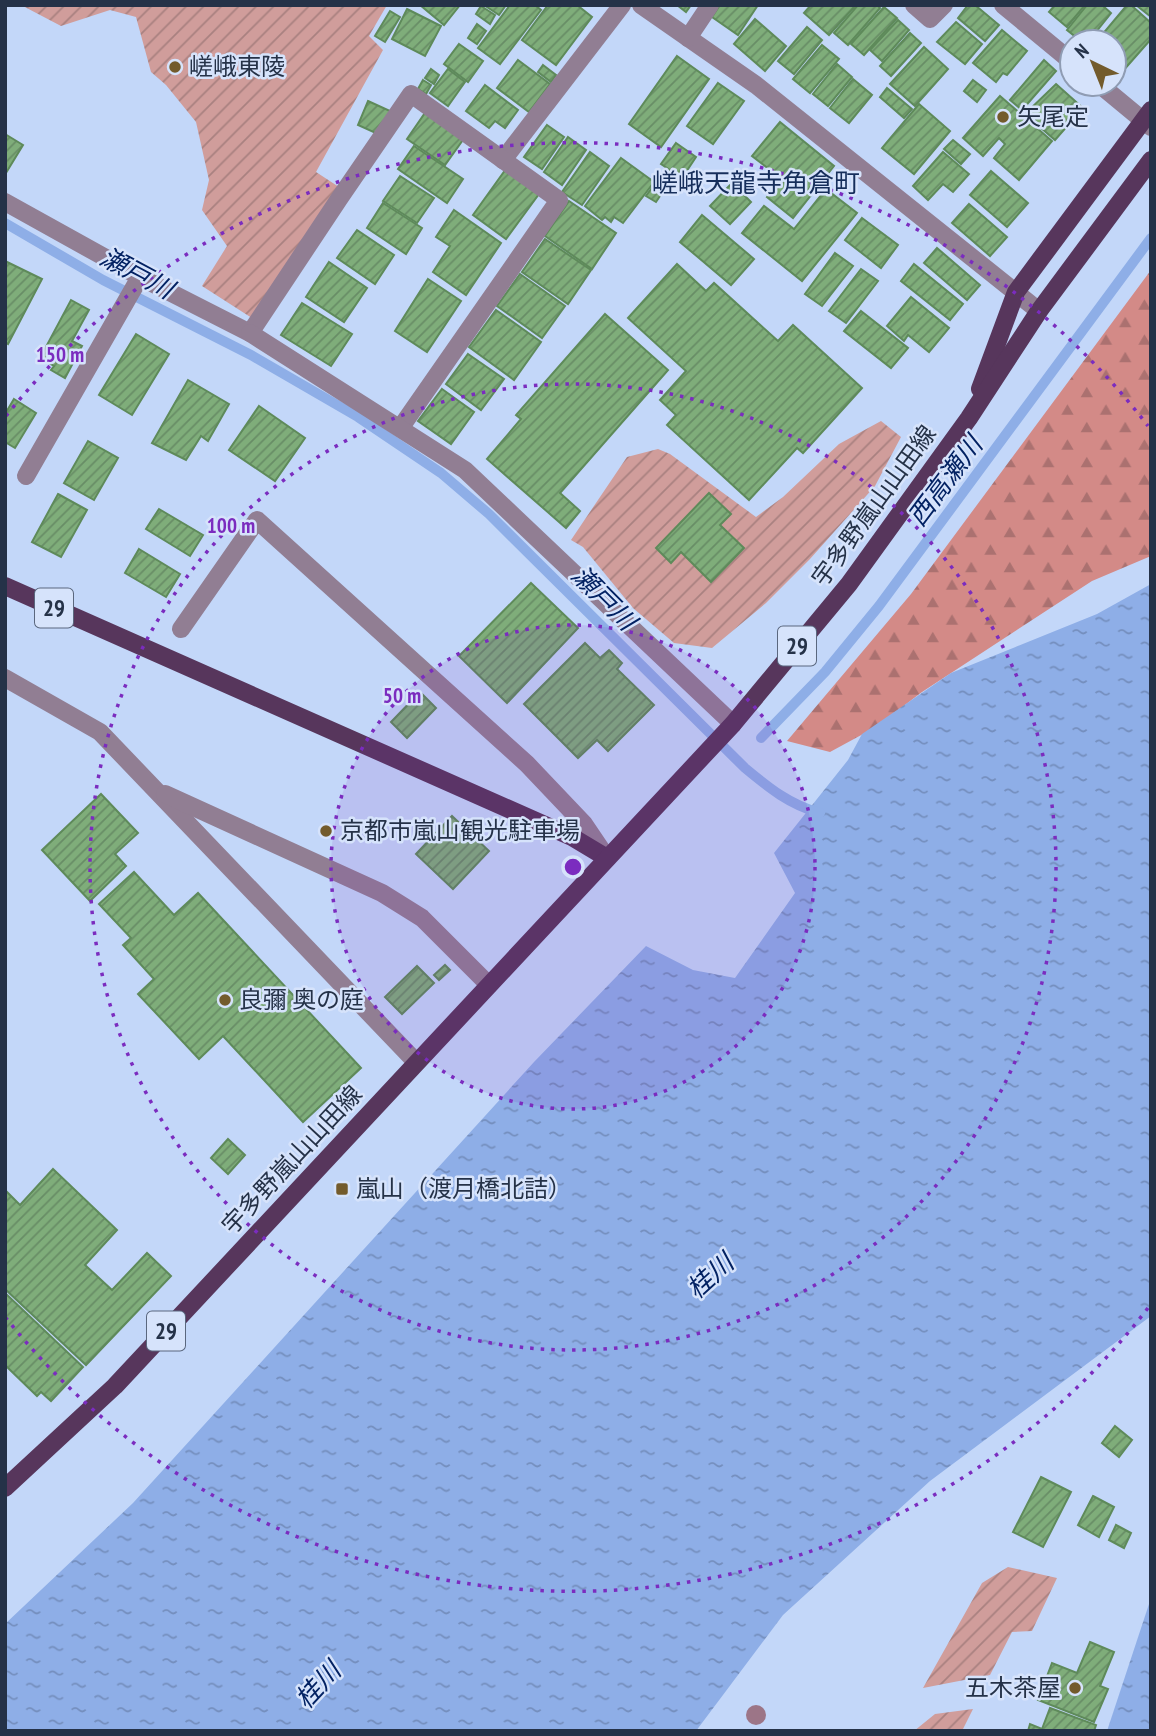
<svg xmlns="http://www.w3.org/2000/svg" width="1156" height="1736" font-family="'PT Sans Narrow','Noto Sans JP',sans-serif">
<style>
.forest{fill:url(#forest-firs)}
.garden{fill:url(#garden-furrows)}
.water{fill:url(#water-ripples)}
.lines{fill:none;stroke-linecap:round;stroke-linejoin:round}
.stream{stroke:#8eaee7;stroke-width:10}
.building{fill:url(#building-hatch);stroke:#5e8a5a;stroke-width:2}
.minor{stroke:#917e93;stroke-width:18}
.major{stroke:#57365c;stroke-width:18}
.tree{fill:#9c7587}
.ring{fill:none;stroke:#7b2cbf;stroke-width:3.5;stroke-dasharray:3.5 7}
.poi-dot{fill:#735b2c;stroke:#d6e3fb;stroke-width:2.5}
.labels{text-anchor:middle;stroke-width:5;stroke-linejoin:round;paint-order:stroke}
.shield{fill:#d6e3fb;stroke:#5a677e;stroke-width:2}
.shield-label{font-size:23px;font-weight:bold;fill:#253248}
.poi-label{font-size:24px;fill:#253248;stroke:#d6e3fb;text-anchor:start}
.street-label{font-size:24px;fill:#253248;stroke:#d6e3fb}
.neighbourhood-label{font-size:26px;fill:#162e5b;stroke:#d6e3fb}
.water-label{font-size:26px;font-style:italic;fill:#032263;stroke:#d6e3fb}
.centre{fill:#7b2cbf;stroke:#d6e3fb;stroke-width:3.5}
.ring-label{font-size:21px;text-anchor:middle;font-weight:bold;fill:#7b2cbf;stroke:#d6e3fb;stroke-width:5;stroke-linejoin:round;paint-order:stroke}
</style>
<defs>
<pattern id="forest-firs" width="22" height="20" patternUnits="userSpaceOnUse" patternTransform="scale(1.75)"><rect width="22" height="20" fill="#d38a87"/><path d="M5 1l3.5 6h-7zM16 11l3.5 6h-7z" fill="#ab7170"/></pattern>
<pattern id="garden-furrows" width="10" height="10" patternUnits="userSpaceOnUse" patternTransform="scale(1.75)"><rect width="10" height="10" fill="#d09d9b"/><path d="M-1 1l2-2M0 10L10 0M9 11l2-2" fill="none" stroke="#a98180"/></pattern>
<pattern id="water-ripples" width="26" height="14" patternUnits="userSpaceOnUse" patternTransform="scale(1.75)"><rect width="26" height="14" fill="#8eaee7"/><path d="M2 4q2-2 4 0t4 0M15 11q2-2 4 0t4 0" fill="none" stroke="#748ebd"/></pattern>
<pattern id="building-hatch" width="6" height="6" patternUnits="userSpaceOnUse" patternTransform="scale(1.75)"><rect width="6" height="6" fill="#7fad7a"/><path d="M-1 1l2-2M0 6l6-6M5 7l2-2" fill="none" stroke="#688d66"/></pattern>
</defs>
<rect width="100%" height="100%" fill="#c3d7f9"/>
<path class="forest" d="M1151,270V556L1092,581L922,692L876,727L830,752L787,741L911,594Z"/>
<g class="garden">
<path d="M21,5H387L369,36L383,50L316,172L339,187L255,320L202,286L227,246L202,210L209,180L196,122L166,85L151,72L136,17L110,10L61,26Z"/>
<path d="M881,421L901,437L875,486L810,559L766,603L712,648L674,643L633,608L583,547L571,540L627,457L658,449L670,454L756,517L783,497L839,444Z"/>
<path d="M1008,1567L1057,1578L1032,1631L1012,1632L990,1675L923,1688L982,1583Z"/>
<path d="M973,1709L962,1731H914L935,1714Z"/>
</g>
<g class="water">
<path d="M1151,584V1316L930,1481L783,1615L696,1731H5V1624L133,1503L534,1062L646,946L693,970L735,978L795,893L774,853L848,760L862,734L951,673L1097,614Z"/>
<path d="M1151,1598V1731H1107Z"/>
</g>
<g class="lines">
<g class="stream">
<path d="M5,223L103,280L251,355L358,417L441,473L489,514L745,768C769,788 790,805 820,813"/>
<path d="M761,738L825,672L879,606L1151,238"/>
</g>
</g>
<g class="building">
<path d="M420,5H460L444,25Z"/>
<path d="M484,5H506L499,15Z"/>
<path d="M510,5H535L541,10L500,64L478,48Z"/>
<path d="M548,5H577L592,17L556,65L522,40Z"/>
<path d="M677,5H691L686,12Z"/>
<path d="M720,5H758L738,35L712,17Z"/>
<path d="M811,5H856L829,35L804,13Z"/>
<path d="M858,5H877L880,8L848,45L834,33Z"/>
<path d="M968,5H975L999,25L985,41L958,18Z"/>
<path d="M1055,5H1085L1067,27L1049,12Z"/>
<path d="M1087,5H1102L1111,13L1088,42H1082L1067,30Z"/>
<path d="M1127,5H1131L1151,23V39L1122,72L1114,65V42H1096Z"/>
<path d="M1136,5H1151V17Z"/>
<path d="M481,6L495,15L490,24L476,14Z"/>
<path d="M884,7L897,18L864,55L851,44Z"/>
<path d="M407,9L441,26L425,56L392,39Z"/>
<path d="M390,11L400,17L385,42L375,36Z"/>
<path d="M755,19L786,46L765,71L734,44Z"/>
<path d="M898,20L909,30L882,61L870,50Z"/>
<path d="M956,22L982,44L965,64L937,42Z"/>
<path d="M477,24L486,31L477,44L468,38Z"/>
<path d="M807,27L822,40L794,74L778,61Z"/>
<path d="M1002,30L1027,51L1007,75L1003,73L996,82L973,63Z"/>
<path d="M910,33L921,43L891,76L880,66Z"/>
<path d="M459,44L483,61L468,82L444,64Z"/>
<path d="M822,45L839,59L810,93L793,79Z"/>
<path d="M924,47L948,69L915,106L890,84Z"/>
<path d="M677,56L709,79L661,147L629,124Z"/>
<path d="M518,60L550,84L529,112L497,88Z"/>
<path d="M1044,60L1056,71L1022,110L1010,100Z"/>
<path d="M837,64L852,77L828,106L813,94Z"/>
<path d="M543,65L556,75L551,82L538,72Z"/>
<path d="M431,69L439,75L434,84L425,78Z"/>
<path d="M448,69L465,82L448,106L430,93Z"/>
<path d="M853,79L872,95L849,123L830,108Z"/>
<path d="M423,80L431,85L426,94L418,89Z"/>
<path d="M973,80L986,90L977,102L964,91Z"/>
<path d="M718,83L744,101L713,144L687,126Z"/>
<path d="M1056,84L1083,108L1055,140L1025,114Z"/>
<path d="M485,85L518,110L505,128L495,121L489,128L466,111Z"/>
<path d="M887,88L912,109L904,118L880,97Z"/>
<path d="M1000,96L1052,141L1019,180L994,158L1005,144L999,138L983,156L963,138Z"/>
<path d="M368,101L390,111L380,135L358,125Z"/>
<path d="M919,104L950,131L914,174L882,148Z"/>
<path d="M427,110L465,137L445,165L407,139Z"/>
<path d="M780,122L834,166L793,218L767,197L782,179L752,156Z"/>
<path d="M547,125L564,137L542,169L524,157Z"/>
<path d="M5,134L23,145L6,173L5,172Z"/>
<path d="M568,137L586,150L562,185L544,172Z"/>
<path d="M953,140L970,154L961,164L944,149Z"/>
<path d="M676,143L696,157L682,178L661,164Z"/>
<path d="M414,146L463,179L447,203L398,169Z"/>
<path d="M590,152L609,166L582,205L562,192Z"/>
<path d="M943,152L969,174L953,192L943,184L928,200L913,186Z"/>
<path d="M621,158L654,182L623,223L614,217L611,222L605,217L602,220L585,206Z"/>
<path d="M506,169L539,194L506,239L473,215Z"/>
<path d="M991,171L1028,203L1007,227L970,195Z"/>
<path d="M661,175L670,181L656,202L646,196Z"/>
<path d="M400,176L434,198L417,223L383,201Z"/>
<path d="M732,183L751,202L730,224L710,206Z"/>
<path d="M826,189L857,213L802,281L742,233L764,206L794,229Z"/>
<path d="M569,201L616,233L592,269L545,236Z"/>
<path d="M383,203L422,228L406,254L367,228Z"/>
<path d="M969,204L1007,237L990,256L952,223Z"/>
<path d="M454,210L501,243L466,295L433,272L450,246L436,237Z"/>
<path d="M702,215L754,259L731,285L680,242Z"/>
<path d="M862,218L898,245L881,268L845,240Z"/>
<path d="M357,230L394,255L375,284L337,258Z"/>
<path d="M545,239L591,270L568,304L522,272Z"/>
<path d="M937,248L980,285L967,300L924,263Z"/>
<path d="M835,253L853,266L822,306L805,294Z"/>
<path d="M5,261L42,279L8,344L5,342Z"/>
<path d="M329,262L367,288L344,322L306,297Z"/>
<path d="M677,264L706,291L714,283L778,341L793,325L862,388L803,453L797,448L749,500L667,425L676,415L660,400L686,371L628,318Z"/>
<path d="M914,264L963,304L950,320L901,281Z"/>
<path d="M861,269L878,281L846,323L829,311Z"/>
<path d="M520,274L565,306L542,338L497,306Z"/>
<path d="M428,279L461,301L427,352L395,331Z"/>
<path d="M911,297L949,328L929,352L908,335L904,341L887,326Z"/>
<path d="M71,300L89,310L72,341L82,346L65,378L51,370L54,366L40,358Z"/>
<path d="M302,303L352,334L331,366L281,335Z"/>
<path d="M496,310L541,342L514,380L469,347Z"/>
<path d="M861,311L908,348L891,368L844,331Z"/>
<path d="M605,314L668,370L560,493L580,511L566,528L487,459L521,419L516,415Z"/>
<path d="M136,334L169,354L132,415L99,395Z"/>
<path d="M468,354L504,379L481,410L446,384Z"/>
<path d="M188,380L229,404L208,441L201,436L186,460L152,443Z"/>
<path d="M442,389L474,412L451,444L418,421Z"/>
<path d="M14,399L36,413L15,448L5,442V414Z"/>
<path d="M259,406L305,438L275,481L229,450Z"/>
<path d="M88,441L118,458L94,500L64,483Z"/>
<path d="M709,493L731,514L720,525L744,548L711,582L681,552L671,563L656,548Z"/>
<path d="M58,494L87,510L61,557L32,542Z"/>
<path d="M159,509L203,535L190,556L146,529Z"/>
<path d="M139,549L180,574L166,597L125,573Z"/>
<path d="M531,583L578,628L507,703L459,656Z"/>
<path d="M585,643L600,658L609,650L622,663L617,669L654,705L608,751L597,740L578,758L524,704Z"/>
<path d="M420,692L436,708L407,738L391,722Z"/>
<path d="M101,794L138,833L115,854L126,866L90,901L42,850Z"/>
<path d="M452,816L489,851L453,889L416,854Z"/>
<path d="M134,872L174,915L198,893L361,1068L303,1122L223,1036L199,1059L138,994L154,979L123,945L131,938L99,904Z"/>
<path d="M445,965L450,970L439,980L434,975Z"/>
<path d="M417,966L434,983L402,1014L385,997Z"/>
<path d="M228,1139L245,1155L228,1174L211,1158Z"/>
<path d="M53,1169L117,1230L85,1265L112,1290L147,1253L171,1276L86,1365L5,1289V1190L20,1205Z"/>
<path d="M5,1293L83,1367L51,1401L41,1392L37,1396L5,1365Z"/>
<path d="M1115,1426L1132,1440L1119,1457L1102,1443Z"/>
<path d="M1041,1477L1071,1492L1043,1547L1013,1532Z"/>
<path d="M1093,1496L1114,1507L1099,1537L1078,1525Z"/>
<path d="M1116,1525L1131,1533L1124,1548L1109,1540Z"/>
<path d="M1090,1642L1114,1652L1100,1686L1108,1689L1094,1722L1038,1700L1052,1663L1077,1673Z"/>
<path d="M1050,1708L1096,1725L1094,1731H1028L1030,1724L1042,1729Z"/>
</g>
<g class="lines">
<g class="minor">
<path d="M641,5L756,85L1039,311"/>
<path d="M914,5L930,19L944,5"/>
<path d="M1003,5L1072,62"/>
<path d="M688,38L710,5"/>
<path d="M1099,84L1151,127"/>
<path d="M503,160L622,5"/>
<path d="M5,202L140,277L250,333L339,199L411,94L559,200L401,427"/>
<path d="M250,333L465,470L733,724"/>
<path d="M26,476L140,277"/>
<path d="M181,629L257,520L527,764L584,824L607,858"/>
<path d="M5,678L100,732L416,1062"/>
<path d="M165,794L382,893L422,918L489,985"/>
</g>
<g class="major">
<path d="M980,389L1016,292L1151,110"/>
<path d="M5,586L572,837L607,858"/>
<path d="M5,1488L115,1386L733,724L849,584L969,418L1039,311L1151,160"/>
</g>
</g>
<circle class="tree" cx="756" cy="1715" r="10"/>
<circle cx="573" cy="867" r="242" fill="#7b2cbf" fill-opacity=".12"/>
<g class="ring">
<circle cx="573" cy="867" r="242"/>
<circle cx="573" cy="867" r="483"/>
<path d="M1148 1308A725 725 0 0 1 6 1318M6 416A725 725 0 0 1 1148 426"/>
</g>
<g class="poi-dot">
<circle cx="175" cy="67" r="7"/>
<circle cx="1003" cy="117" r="7"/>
<circle cx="326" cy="831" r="7"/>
<circle cx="225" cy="1000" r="7"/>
<rect x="335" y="1182" width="14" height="14" rx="3.5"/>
<circle cx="1075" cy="1688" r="7"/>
</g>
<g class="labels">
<g class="shield">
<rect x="35" y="588.5" width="38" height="39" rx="5"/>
<rect x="778" y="626.5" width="38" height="39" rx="5"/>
<rect x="147" y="1311.5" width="38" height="39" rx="5"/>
</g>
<g class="shield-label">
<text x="54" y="616">29</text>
<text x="797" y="654">29</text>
<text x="166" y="1339">29</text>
</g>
<g class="poi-label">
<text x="189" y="75">嵯峨東陵</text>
<text x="1017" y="125">矢尾定</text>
<text x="340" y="839">京都市嵐山観光駐車場</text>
<text x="239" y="1008">良彌 奥の庭</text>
<text x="356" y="1197">嵐山（渡月橋北詰）</text>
<text x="1061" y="1696" text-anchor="end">五木茶屋</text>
</g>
<g class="street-label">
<text transform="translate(874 506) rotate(-54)" y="8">宇多野嵐山山田線</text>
<text transform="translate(292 1160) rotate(-47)" y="8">宇多野嵐山山田線</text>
</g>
<g class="neighbourhood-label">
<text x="756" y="192">嵯峨天龍寺角倉町</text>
</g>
<g class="water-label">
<text transform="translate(137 273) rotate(28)" y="9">瀬戸川</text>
<text transform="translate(945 481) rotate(-53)" y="9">西高瀬川</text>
<text transform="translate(604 598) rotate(45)" y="9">瀬戸川</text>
<text transform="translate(710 1276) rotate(-42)" y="9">桂川</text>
<text transform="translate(318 1685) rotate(-47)" y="9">桂川</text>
</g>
</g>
<circle cx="573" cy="867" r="10" class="centre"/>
<g class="ring-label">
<text x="60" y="362">150 m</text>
<text x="231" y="533">100 m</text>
<text x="402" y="703">50 m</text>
</g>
<rect width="1156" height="1736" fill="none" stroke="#253248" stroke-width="14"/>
<g transform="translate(1093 63) rotate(317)"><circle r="33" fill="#d6e3fb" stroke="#8f9cb3" stroke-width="2"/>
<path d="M0-5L12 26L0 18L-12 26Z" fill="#735b2c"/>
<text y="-10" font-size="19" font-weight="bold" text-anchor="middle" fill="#253248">N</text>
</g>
</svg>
